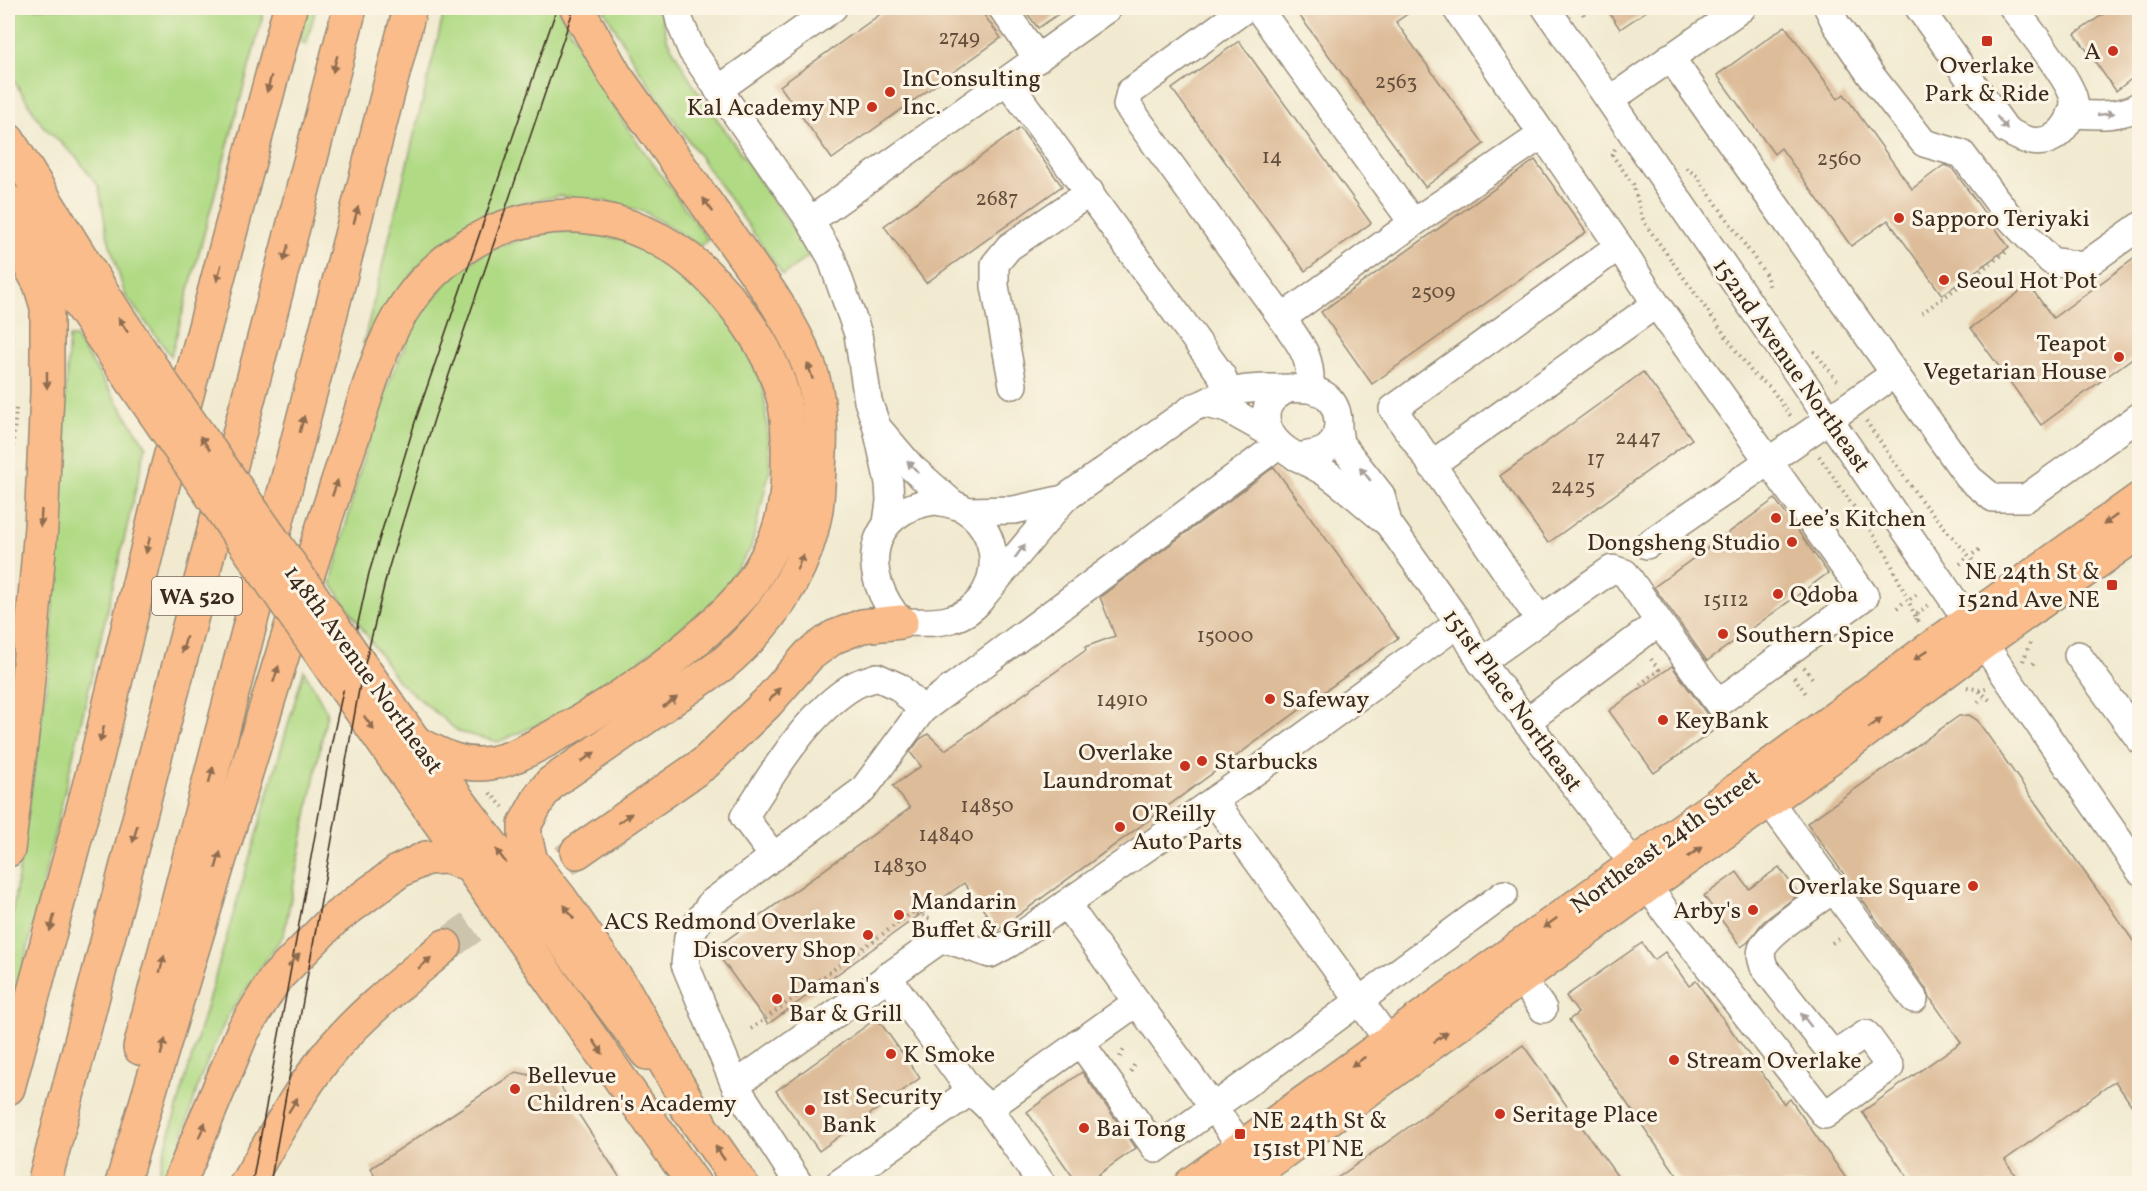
<svg xmlns="http://www.w3.org/2000/svg" width="2147" height="1191" font-family="Vollkorn,serif">
<style>
.green{fill:#b1da85;stroke:#768252;stroke-width:1.5}
.forest{fill:#8cba72;stroke:#647248;stroke-width:1.5}
.building{fill:#ddbc99}
.lines{fill:none;stroke-linecap:round;stroke-linejoin:round}
.highway-tunnel{stroke:#cdc4ac;stroke-width:33;stroke-dasharray:33 16;stroke-linecap:butt}
.minor-casing{stroke:#968a77;stroke-width:30}
.major-casing{stroke:#968a77;stroke-width:36}
.highway-casing{stroke:#968a77;stroke-width:36}
.path{stroke:#968a77;stroke-width:4;stroke-dasharray:1.5 4.5;stroke-linecap:butt}
.minor{stroke:#fff;stroke-width:27}
.major{stroke:#f9bc8a;stroke-width:33}
.highway{stroke:#f9bc8a;stroke-width:33}
.tram{stroke:#3b2a1e;stroke-width:1.5}
.major-bridge-casing{stroke:#968a77;stroke-width:36;stroke-linecap:butt}
.major-bridge{stroke:#f9bc8a;stroke-width:33}
.oneway{fill:#906c4f}
.oneway2{fill:#a79f9a}
.poi-dot{fill:#c8321e;stroke:#fcf5e5;stroke-width:2}
.labels{text-anchor:middle;stroke-width:6;stroke-linejoin:round;paint-order:stroke}
.number-label{font-size:21px;fill:#644e3d}
.shield{fill:#fcf5e5;stroke:#75675a;stroke-width:1.5}
.shield-label{font-size:22px;font-weight:bold;fill:#3b2a1e}
.poi-label{font-size:24px;fill:#3b2a1e;stroke:#fcf5e5;text-anchor:start}
.street-label{font-size:24px;fill:#3b2a1e;stroke:#fcf5e5}
</style>
<rect width="100%" height="100%" fill="#fcf5e5"/>
<filter id="ink" filterUnits="userSpaceOnUse"><feTurbulence type="fractalNoise" baseFrequency=".0167" numOctaves="2"/><feDisplacementMap in="SourceGraphic" scale="12" xChannelSelector="R" yChannelSelector="G"/><feConvolveMatrix kernelMatrix="1 2 1 2 8 2 1 2 1" color-interpolation-filters="sRGB"/></filter>
<filter id="wash" filterUnits="userSpaceOnUse"><feTurbulence type="fractalNoise" baseFrequency=".008" numOctaves="4" result="noise"/><feDisplacementMap in="SourceGraphic" scale="24" xChannelSelector="R" yChannelSelector="G"/><feGaussianBlur stdDeviation="1.35" result="paint"/><feColorMatrix in="noise" values="0 0 0 0 0 0 0 0 0 0 0 0 0 0 0 0 0 1.4 0 .05"/><feComposite in="paint" operator="in"/></filter>
<g filter="url(#wash)">
<rect width="100%" height="100%" fill="#f1ead0"/>
<g class="green">
<path d="M8,8H265L171,356L125,295L107,234L99,187L77,158L42,125L8,71Z"/>
<path d="M306,8H316L306,45L300,41Z"/>
<path d="M445,8H558L623,122L708,240L700,246L645,212L604,201L559,196L514,205L473,220L416,269L363,345Z"/>
<path d="M603,8H660L667,39L694,86L811,254L783,275L639,70Z"/>
<path d="M555,230L621,239L672,262L708,295L744,340L764,390L770,469L751,548L716,600L622,675L553,718L498,742L459,732L398,681L331,583L374,416L416,321L447,281L487,250Z"/>
<path d="M69,337H75L146,446L8,1032V943L49,668Z"/>
<path d="M304,670L327,712L284,934L227,1017L200,1079L169,1183L155,1184Z"/>
</g>
<path class="forest" d="M8,299L13,307L8,377Z"/>
<g id="blocks">
<g class="building">
<path d="M889,8H979L1001,38L832,159L780,86Z"/>
<path d="M1023,8H1067L1038,28Z"/>
<path d="M1294,8H1416L1396,22L1484,144L1425,187Z"/>
<path d="M1606,8H1651L1620,29Z"/>
<path d="M2112,8H2139V73L2116,91L2075,34Z"/>
<path d="M1785,26L1838,99L1844,94L1912,189L1944,165L1952,168L2009,247L1942,295L1888,220L1851,246L1781,148L1774,154L1717,75Z"/>
<path d="M1239,41L1371,223L1305,271L1172,89Z"/>
<path d="M1020,128L1062,186L926,283L884,226Z"/>
<path d="M1535,160L1586,232L1372,384L1321,312Z"/>
<path d="M2139,255V353L2041,425L1971,328L2029,285L2053,318Z"/>
<path d="M1643,372L1692,439L1548,543L1500,476Z"/>
<path d="M1274,467L1398,638L998,930L964,883L768,1024L714,949L910,808L893,786L921,766L910,752L920,739L928,734L945,750L1086,650L1085,647L1115,636L1100,597Z"/>
<path d="M1775,499L1828,573L1707,661L1654,587Z"/>
<path d="M1672,666L1717,728L1654,773L1609,711Z"/>
<path d="M1969,715L1977,720L2139,949V1116L2115,1081L2005,1160L2021,1184H1912L1862,1112L1961,1042L1930,998L1927,990L1807,823L1959,716Z"/>
<path d="M1779,867L1799,894L1763,922L1748,942L1741,947L1704,896L1737,872L1749,889Z"/>
<path d="M1642,943L1654,960L1665,952L1689,986L1696,981L1784,1104L1790,1099L1850,1184H1683L1569,1020L1578,1013L1566,996Z"/>
<path d="M877,1018L920,1078L819,1151L776,1091Z"/>
<path d="M1523,1045L1623,1184H1329Z"/>
<path d="M516,1072L557,1081L624,1184H378L371,1168Z"/>
<path d="M1082,1072L1136,1148L1085,1184H1078L1027,1112Z"/>
</g>
</g>
</g>
<g filter="url(#ink)">
<use href="#blocks" fill-opacity="0" stroke="#968a77" stroke-width="1.5"/>
<g class="lines">
<path class="highway-tunnel" d="M445,946L577,852"/>
<g class="minor-casing">
<g id="minor">
<path d="M677,8L680,22L692,51L810,221L831,257L858,334L868,401L877,427L911,467L953,504"/>
<path d="M1002,8L1038,59"/>
<path d="M1246,8L1130,92L1127,105L1282,318"/>
<path d="M1258,8L1413,223"/>
<path d="M1456,8L1619,246L1656,304L1865,596L1718,703L1659,622L1526,722"/>
<path d="M1546,8L2140,871"/>
<path d="M1828,8L1836,24L1870,74L1924,143L1962,154L2010,218L2051,261L2084,266L2140,226"/>
<path d="M1919,8L2006,130C2021,139 2037,147 2054,137C2065,130 2074,115 2074,101C2073,83 2026,25 2013,8"/>
<path d="M1670,57L1969,478L1993,498H2026L2140,416"/>
<path d="M1007,81L1222,376L1227,392"/>
<path d="M718,90L833,8"/>
<path d="M1610,100L1742,8"/>
<path d="M2071,114C2093,115 2122,118 2140,105"/>
<path d="M810,221L1108,8"/>
<path d="M1013,385L995,286V264L1009,247L1090,192"/>
<path d="M1290,388C1276,395 1265,402 1266,418C1269,451 1307,459 1329,475C1350,490 1368,507 1388,523"/>
<path d="M1310,389C1312,355 1300,344 1282,318L1413,223L1543,134"/>
<path d="M1206,404L1227,409L1270,433"/>
<path d="M877,428L889,483L890,501L887,523"/>
<path d="M1338,429L1340,443L1381,495L1388,523L1459,623L1481,662L1608,829L1668,915L1825,1115L1890,1067L1866,1034L1845,1048L1835,1052L1826,1046L1764,967C1762,960 1760,956 1762,949C1768,932 1817,901 1834,889"/>
<path d="M1431,465L1656,304"/>
<path d="M935,501C946,503 956,504 966,510C1007,537 1001,605 951,619C935,624 917,622 901,622C859,574 865,511 935,501Z"/>
<path d="M967,511L1014,510L1064,499"/>
<path d="M1647,545C1729,488 1812,432 1894,374"/>
<path d="M983,596L1064,499L1194,407C1207,404 1217,395 1229,392C1256,386 1284,388 1310,389C1316,391 1323,393 1327,397C1341,409 1342,435 1328,448C1319,455 1307,455 1296,457"/>
<path d="M1540,620L1393,409L1619,246"/>
<path d="M2078,655L2140,740"/>
<path d="M1481,662L1612,569L1625,573L1659,622"/>
<path d="M922,710L1278,445"/>
<path d="M1214,801L1388,1040"/>
<path d="M1769,801L1914,999"/>
<path d="M774,857L744,817C774,772 807,713 855,685C862,681 870,680 877,677L899,687L922,710L863,790L711,903L688,937L685,964L735,1085L799,1184"/>
<path d="M1066,904L1242,1147"/>
<path d="M887,976L971,1091L989,1108L1042,1184"/>
<path d="M1521,978L1543,1009"/>
<path d="M1080,1042L1156,1149L1286,1055L1504,894"/>
<path d="M735,1085L937,942L949,940L990,954L1010,943L1266,764L1459,623"/>
<path d="M989,1108L1137,1002"/>
<path d="M838,1184L971,1091"/>
</g>
</g>
<g class="major-casing">
<g id="major">
<path d="M8,140L114,311L156,374"/>
<path d="M8,201L145,399"/>
<path d="M347,646L415,742L647,1053"/>
<path d="M336,675L694,1184"/>
<path d="M681,1099L741,1184"/>
<path d="M1191,1184L1722,801L1924,653L2140,499"/>
<path d="M1239,1184L1647,886L1828,759L1983,643L2140,531"/>
</g>
</g>
<g class="highway-casing">
<g id="highway">
<path d="M577,8L615,75L770,293C785,316 799,340 809,366C821,399 822,435 819,469C818,484 818,500 815,515C804,575 768,625 723,664L551,783L541,795L525,824V836L531,861L560,898L624,990L699,1122"/>
<path d="M8,225L40,284L47,307V393L41,527L26,701L8,850"/>
<path d="M577,852L705,763L767,703L809,655L834,637L862,626L901,622"/>
<path d="M140,1048L410,8"/>
<path d="M8,1088L97,757L162,488L290,8"/>
<path d="M44,1184L350,8"/>
<path d="M122,1184C185,973 247,764 314,555C327,513 341,472 355,430C371,380 386,324 422,284C484,215 577,195 660,240C715,270 772,343 785,405C789,425 788,446 788,465C788,491 784,521 773,544C763,565 751,587 735,603C684,657 612,705 547,740C530,749 511,760 491,763C463,768 440,755 415,742"/>
<path d="M179,1184L243,1031L275,979L334,919L399,871L426,858L447,857L468,865"/>
<path d="M246,1184C274,1138 299,1089 333,1048C366,1010 406,979 445,946"/>
</g>
</g>
<g class="path">
<path d="M1581,8L1585,18"/>
<path d="M1615,149L1612,155L1633,184L1642,217L1646,225L1753,374L1770,387L1792,418"/>
<path d="M1686,168L1697,176L1766,275L1770,289"/>
<path d="M1922,313L2009,250"/>
<path d="M1814,351L1839,383"/>
<path d="M1866,421L1919,498L1982,571"/>
<path d="M1819,456L1887,555L1919,624"/>
<path d="M8,506L16,408"/>
<path d="M1973,554L1980,549"/>
<path d="M1960,564L1966,559"/>
<path d="M1966,578L1976,573L1983,572L1988,576"/>
<path d="M1910,599L1917,594"/>
<path d="M1897,608L1903,603"/>
<path d="M1916,620L1918,613L1928,605"/>
<path d="M2023,661L2030,643"/>
<path d="M2033,664L2035,662"/>
<path d="M1804,667L1813,679"/>
<path d="M1794,677L1807,695"/>
<path d="M1967,687L1979,690L1986,688"/>
<path d="M1640,689L1638,686L1659,670L1651,659"/>
<path d="M1979,691L1992,702"/>
<path d="M1978,702L1983,698"/>
<path d="M490,793L503,807"/>
<path d="M1832,943L1841,937"/>
<path d="M751,1029L913,912L930,919"/>
<path d="M1120,1057L1124,1049"/>
<path d="M1131,1072L1135,1063"/>
</g>
<use href="#minor" class="minor"/>
<use href="#major" class="major"/>
<use href="#highway" class="highway"/>
<g class="tram">
<path d="M252,1184L332,741L369,573L415,422L557,8"/>
<path d="M270,1184L360,684L388,570L435,416L574,8"/>
</g>
<g class="major-bridge-casing">
<g id="major-bridge">
<path d="M156,374L347,646"/>
<path d="M145,399L336,675"/>
</g>
</g>
<use href="#major-bridge" class="major-bridge"/>
</g>
<defs><path id="oneway-solid" d="M-6-.8H1V-3.2L6.5 0L1 3.2V.8H-6Z" transform="scale(1.5)"/></defs>
<g class="oneway">
<use href="#oneway-solid" transform="translate(335 64) rotate(105)"/>
<use href="#oneway-solid" transform="translate(269 84) rotate(105)"/>
<use href="#oneway-solid" transform="translate(708 205) rotate(-126)"/>
<use href="#oneway-solid" transform="translate(356 215) rotate(-75)"/>
<use href="#oneway-solid" transform="translate(286 253) rotate(105)"/>
<use href="#oneway-solid" transform="translate(219 273) rotate(105)"/>
<use href="#oneway-solid" transform="translate(123 325) rotate(-123)"/>
<use href="#oneway-solid" transform="translate(810 371) rotate(-108)"/>
<use href="#oneway-solid" transform="translate(47 380) rotate(90)"/>
<use href="#oneway-solid" transform="translate(302 424) rotate(-75)"/>
<use href="#oneway-solid" transform="translate(205 443) rotate(-125)"/>
<use href="#oneway-solid" transform="translate(335 488) rotate(-71)"/>
<use href="#oneway-solid" transform="translate(41 518) rotate(93)"/>
<use href="#oneway-solid" transform="translate(2110 520) rotate(144)"/>
<use href="#oneway-solid" transform="translate(148 545) rotate(104)"/>
<use href="#oneway-solid" transform="translate(800 562) rotate(-66)"/>
<use href="#oneway-solid" transform="translate(184 645) rotate(105)"/>
<use href="#oneway-solid" transform="translate(1921 655) rotate(144)"/>
<use href="#oneway-solid" transform="translate(276 674) rotate(-72)"/>
<use href="#oneway-solid" transform="translate(775 694) rotate(-49)"/>
<use href="#oneway-solid" transform="translate(670 702) rotate(-34)"/>
<use href="#oneway-solid" transform="translate(369 723) rotate(55)"/>
<use href="#oneway-solid" transform="translate(1875 723) rotate(-37)"/>
<use href="#oneway-solid" transform="translate(102 734) rotate(104)"/>
<use href="#oneway-solid" transform="translate(588 757) rotate(-34)"/>
<use href="#oneway-solid" transform="translate(211 775) rotate(-75)"/>
<use href="#oneway-solid" transform="translate(625 818) rotate(-35)"/>
<use href="#oneway-solid" transform="translate(135 834) rotate(105)"/>
<use href="#oneway-solid" transform="translate(1695 852) rotate(-35)"/>
<use href="#oneway-solid" transform="translate(501 856) rotate(-127)"/>
<use href="#oneway-solid" transform="translate(218 860) rotate(-74)"/>
<use href="#oneway-solid" transform="translate(569 912) rotate(-125)"/>
<use href="#oneway-solid" transform="translate(52 923) rotate(105)"/>
<use href="#oneway-solid" transform="translate(1550 923) rotate(144)"/>
<use href="#oneway-solid" transform="translate(294 960) rotate(-46)"/>
<use href="#oneway-solid" transform="translate(425 963) rotate(-40)"/>
<use href="#oneway-solid" transform="translate(162 964) rotate(-75)"/>
<use href="#oneway-solid" transform="translate(1441 1037) rotate(-36)"/>
<use href="#oneway-solid" transform="translate(163 1047) rotate(-74)"/>
<use href="#oneway-solid" transform="translate(598 1047) rotate(55)"/>
<use href="#oneway-solid" transform="translate(1358 1062) rotate(144)"/>
<use href="#oneway-solid" transform="translate(293 1105) rotate(-58)"/>
<use href="#oneway-solid" transform="translate(202 1130) rotate(-67)"/>
<use href="#oneway-solid" transform="translate(720 1153) rotate(-124)"/>
</g>
<g class="oneway2">
<use href="#oneway-solid" transform="translate(2106 114) rotate(-6)"/>
<use href="#oneway-solid" transform="translate(2002 123) rotate(52)"/>
<use href="#oneway-solid" transform="translate(913 467) rotate(-134)"/>
<use href="#oneway-solid" transform="translate(1365 474) rotate(-130)"/>
<use href="#oneway-solid" transform="translate(1020 551) rotate(-53)"/>
<use href="#oneway-solid" transform="translate(1806 1020) rotate(-128)"/>
</g>
</g>
<g class="poi-dot">
<rect x="1981" y="35" width="12" height="12" rx="3"/>
<circle cx="2113" cy="51" r="6"/>
<circle cx="890" cy="92" r="6"/>
<circle cx="872" cy="107" r="6"/>
<circle cx="1899" cy="218" r="6"/>
<circle cx="1944" cy="280" r="6"/>
<circle cx="2119" cy="357" r="6"/>
<circle cx="1776" cy="518" r="6"/>
<circle cx="1792" cy="542" r="6"/>
<rect x="2106" y="579" width="12" height="12" rx="3"/>
<circle cx="1778" cy="594" r="6"/>
<circle cx="1723" cy="634" r="6"/>
<circle cx="1270" cy="699" r="6"/>
<circle cx="1663" cy="720" r="6"/>
<circle cx="1202" cy="761" r="6"/>
<circle cx="1185" cy="766" r="6"/>
<circle cx="1120" cy="827" r="6"/>
<circle cx="1973" cy="886" r="6"/>
<circle cx="1753" cy="910" r="6"/>
<circle cx="899" cy="915" r="6"/>
<circle cx="868" cy="935" r="6"/>
<circle cx="777" cy="999" r="6"/>
<circle cx="891" cy="1054" r="6"/>
<circle cx="1674" cy="1060" r="6"/>
<circle cx="515" cy="1089" r="6"/>
<circle cx="810" cy="1110" r="6"/>
<circle cx="1500" cy="1114" r="6"/>
<circle cx="1084" cy="1128" r="6"/>
<rect x="1234" y="1128" width="12" height="12" rx="3"/>
</g>
<g class="labels">
<g class="number-label">
<text x="959" y="44">2749</text>
<text x="1396" y="88">2563</text>
<text x="1272" y="163">14</text>
<text x="1839" y="165">2560</text>
<text x="997" y="205">2687</text>
<text x="1433" y="298">2509</text>
<text x="1638" y="444">2447</text>
<text x="1596" y="465">17</text>
<text x="1573" y="493">2425</text>
<text x="1726" y="606">15112</text>
<text x="1225" y="642">15000</text>
<text x="1122" y="706">14910</text>
<text x="987" y="812">14850</text>
<text x="946" y="841">14840</text>
<text x="900" y="872">14830</text>
</g>
<rect class="shield" x="152" y="577" width="90" height="38" rx="4.5"/>
<g class="shield-label">
<text x="197" y="604">WA 520</text>
</g>
<g class="poi-label">
<text x="2101" y="59" text-anchor="end">A</text>
<text x="1987" y="73" text-anchor="middle">Overlake<tspan x="1987" dy="28">Park &amp; Ride</tspan></text>
<text x="902" y="86">InConsulting<tspan x="902" dy="28">Inc.</tspan></text>
<text x="860" y="115" text-anchor="end">Kal Academy NP</text>
<text x="1911" y="226">Sapporo Teriyaki</text>
<text x="1956" y="288">Seoul Hot Pot</text>
<text x="2107" y="351" text-anchor="end">Teapot<tspan x="2107" dy="28">Vegetarian House</tspan></text>
<text x="1788" y="526">Lee’s Kitchen</text>
<text x="1780" y="550" text-anchor="end">Dongsheng Studio</text>
<text x="2100" y="579" text-anchor="end">NE 24th St &amp;<tspan x="2100" dy="28">152nd Ave NE</tspan></text>
<text x="1790" y="602">Qdoba</text>
<text x="1735" y="642">Southern Spice</text>
<text x="1282" y="707">Safeway</text>
<text x="1675" y="728">KeyBank</text>
<text x="1173" y="760" text-anchor="end">Overlake<tspan x="1173" dy="28">Laundromat</tspan></text>
<text x="1214" y="769">Starbucks</text>
<text x="1132" y="821">O'Reilly<tspan x="1132" dy="28">Auto Parts</tspan></text>
<text x="1961" y="894" text-anchor="end">Overlake Square</text>
<text x="911" y="909">Mandarin<tspan x="911" dy="28">Buffet &amp; Grill</tspan></text>
<text x="1741" y="918" text-anchor="end">Arby's</text>
<text x="856" y="929" text-anchor="end">ACS Redmond Overlake<tspan x="856" dy="28">Discovery Shop</tspan></text>
<text x="789" y="993">Daman's<tspan x="789" dy="28">Bar &amp; Grill</tspan></text>
<text x="903" y="1062">K Smoke</text>
<text x="1686" y="1068">Stream Overlake</text>
<text x="527" y="1083">Bellevue<tspan x="527" dy="28">Children's Academy</tspan></text>
<text x="822" y="1104">1st Security<tspan x="822" dy="28">Bank</tspan></text>
<text x="1512" y="1122">Seritage Place</text>
<text x="1252" y="1128">NE 24th St &amp;<tspan x="1252" dy="28">151st Pl NE</tspan></text>
<text x="1096" y="1136">Bai Tong</text>
</g>
<g class="street-label">
<text transform="translate(1792 365) rotate(55)" y="8">152nd Avenue Northeast</text>
<text transform="translate(364 669) rotate(54)" y="8">148th Avenue Northeast</text>
<text transform="translate(1513 700) rotate(54)" y="8">151st Place Northeast</text>
<text transform="translate(1665 841) rotate(-36)" y="8">Northeast 24th Street</text>
</g>
</g>
<rect width="2147" height="1191" fill="none" stroke="#fcf5e5" stroke-width="30"/>
</svg>
